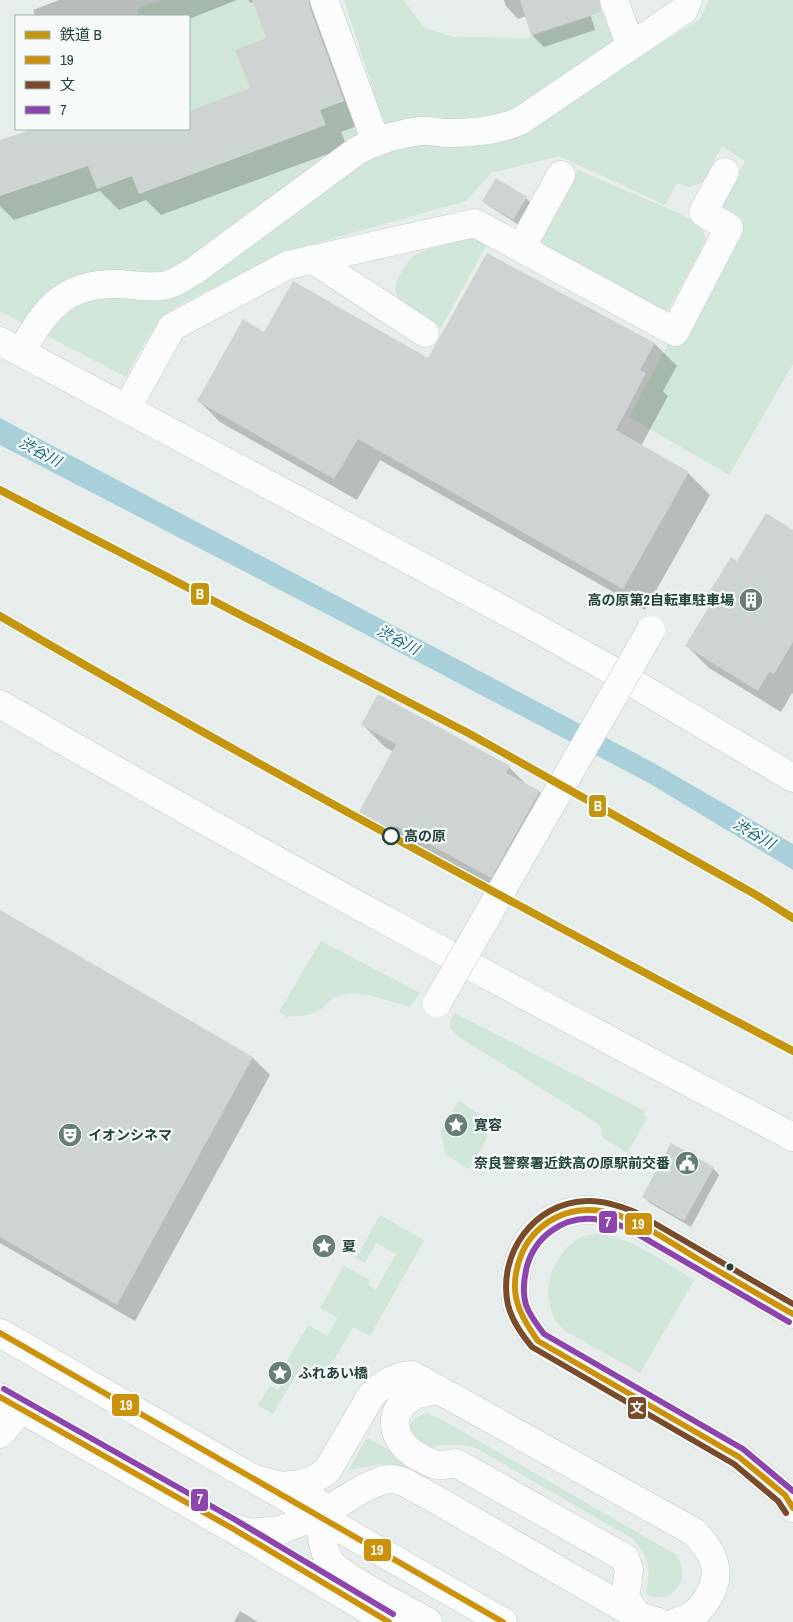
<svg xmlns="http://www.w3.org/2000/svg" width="793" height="1622" font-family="'Archivo Narrow','Noto Sans JP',sans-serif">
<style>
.green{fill:#d0e6d8}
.water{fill:#a7d0db}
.shadow{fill:#0003}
.building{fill:#ced4d2}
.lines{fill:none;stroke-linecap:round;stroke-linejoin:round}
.minor-casing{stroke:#c4cac8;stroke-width:29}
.minor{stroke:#fbfcfc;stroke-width:28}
.minor-bridge-casing{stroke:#c4cac8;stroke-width:29;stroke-linecap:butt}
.minor-bridge{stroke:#fbfcfc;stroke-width:28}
.bus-1-casing{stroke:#f6fbf9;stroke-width:10}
.bus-2-casing{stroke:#f6fbf9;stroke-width:10}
.bus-3-casing{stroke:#f6fbf9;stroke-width:10}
.bus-1{stroke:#cd920c;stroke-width:6}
.bus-2{stroke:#7a4b2a;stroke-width:6}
.bus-3{stroke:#8e44ad;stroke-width:6}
.rail-1-casing{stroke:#f6fbf9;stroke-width:11}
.rail-1{stroke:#c49610;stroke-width:8}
.stop-dot{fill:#f6fbf9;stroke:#23423c;stroke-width:2.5}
.bus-dot{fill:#23423c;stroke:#f6fbf9;stroke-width:2}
.labels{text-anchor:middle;stroke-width:4.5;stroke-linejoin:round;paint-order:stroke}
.poi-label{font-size:14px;font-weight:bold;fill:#23423c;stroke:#f6fbf9;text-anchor:start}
.stop-label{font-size:14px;font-weight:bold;fill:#23423c;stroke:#f6fbf9;text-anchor:start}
.water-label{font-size:15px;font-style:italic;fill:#196781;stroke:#f6fbf9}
.line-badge{stroke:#f6fbf9;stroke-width:2}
.badge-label{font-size:14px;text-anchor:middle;font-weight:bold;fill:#fff}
</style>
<rect width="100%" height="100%" fill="#e7edea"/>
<g class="green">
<path d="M160,0H252L266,38L236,50L250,88L189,111V16H139L137,9Z"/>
<path d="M344,0H404L423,27L454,37L527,38L604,12L628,65L700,19L709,0H793V364L729,475L629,417L668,344L676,347L744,220L721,206L745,161L722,146L703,183L688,187L677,183L665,205L559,156L491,173L466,201L281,253L176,307C150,329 142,348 126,377L0,311V196L88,165L97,189L132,176L139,194L325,125L320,110L351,99L352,102L373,89Z"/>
<path d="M578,170L681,214L701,226L706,240L669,309L661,313L543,247L540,238Z"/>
<path d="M474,237L487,244L441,328C421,317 381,303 401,273C406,265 410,257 419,253C433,246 458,242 474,237Z"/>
<path d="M321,941L420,993L410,1007L369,995L350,993L334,997L321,1009L308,1015L287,1017L279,1012Z"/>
<path d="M455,1013L645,1111L643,1115L647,1117L628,1153L603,1138L600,1125L456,1035L450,1027L451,1019Z"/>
<path d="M459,1101L483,1116L487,1138L469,1169L446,1155L441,1131Z"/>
<path d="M380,1215L424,1240L370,1336L353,1327L321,1382L299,1370L273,1414L258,1405L270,1386L278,1390L292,1365L287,1361L308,1325L328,1336L338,1318L320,1308L344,1266L370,1280L368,1285L376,1290L396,1254L376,1243L365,1263L356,1258Z"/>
<path d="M600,1233C634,1240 665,1262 694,1280L640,1373L565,1331L553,1317L548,1295L551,1272L566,1248L581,1237Z"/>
<path d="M427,1413L444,1421L675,1554C695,1578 671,1607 646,1594C651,1571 650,1557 633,1539L478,1449C460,1442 444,1445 425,1448L408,1432C410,1421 416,1416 427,1413Z"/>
<path d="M368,1438L412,1463L413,1468L408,1470L391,1465L380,1464L349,1470L365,1440Z"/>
</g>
<path class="water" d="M0,418L654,763L793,844V870L647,782L340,621L0,445Z"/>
<g class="shadow">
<path d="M59,0H237L189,19V16H35L33,10Z"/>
<path d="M248,0H328L365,123L341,132L347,147L161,215L146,200L119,210L100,191L14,220L0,206V141L36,129H189V113L252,89L268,38L254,2L251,3Z"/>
<path d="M504,0H586L595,30L544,47L532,35L526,16L518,19L506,6Z"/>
<path d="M496,180L526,198L532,204L519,225L489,206L483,201Z"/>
<path d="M265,333L429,359L655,344L677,366L663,391L668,396L641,446L688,473L710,495L645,610L380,460L357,500L220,422L198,400Z"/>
<path d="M793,531V694L792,693L781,712L709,668L687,646L712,604L707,598L737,562Z"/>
<path d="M363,725L509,767L527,785L540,792L562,814L513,899L418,847L415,854L382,836L360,814L394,752L385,747Z"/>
<path d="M0,911L253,1058L270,1075L135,1321L0,1243Z"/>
<path d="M713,1168L719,1175L691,1227L650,1203L644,1197Z"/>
<path d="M240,1611L258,1622H234Z"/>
</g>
<g class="building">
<path d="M252,0H309V5L344,101L320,110L326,125L139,194L132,176L97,189L88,166L0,196V140L33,129H189V111L250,88L235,50L266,38Z"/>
<path d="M520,0H599L602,12L531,35Z"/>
<path d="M496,178L527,197L513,220L482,201Z"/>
<path d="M487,253L655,343L640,370L646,373L616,430L689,472L623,589L358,439L334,479L197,401L243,319L264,332L293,281L428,358Z"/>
<path d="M766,513L793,530V642L774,674L769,672L758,691L685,646L712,602L705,599L731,557L737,561Z"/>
<path d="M378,694L510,766L506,773L540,791L491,878L396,826L393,833L358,814L396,744L361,725Z"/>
<path d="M0,910L253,1057L117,1305L0,1237Z"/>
<path d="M671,1143L714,1167L684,1221L642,1197Z"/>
</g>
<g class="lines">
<g class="minor-casing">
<g id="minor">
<path d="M324,0L376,142"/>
<path d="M614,0L630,45"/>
<path d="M521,248L561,175"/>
<path d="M312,259L425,333"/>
<path d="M0,341L520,619L611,670L793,778"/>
<path d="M21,352C46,308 65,282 120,284C136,285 155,289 170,284C178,281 186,275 194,271L358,150C378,140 399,133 421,131C430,130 439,133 448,133C473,133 497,131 520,121L684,10L688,0"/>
<path d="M127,408L172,327L288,265L475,223L675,332L729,228L703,212L725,172"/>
<path d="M0,704C260,855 526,997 793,1137"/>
<path d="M793,1314L631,1220C616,1214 598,1208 582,1210C548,1214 523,1236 517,1270C515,1283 514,1296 518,1308C522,1320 531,1331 538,1341L739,1457L785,1495L793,1508"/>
<path d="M0,1333L503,1622"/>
<path d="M438,1390C430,1392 420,1392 412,1397C383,1413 394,1444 419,1457C424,1459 431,1464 437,1465C443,1466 450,1464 456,1463L625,1558L629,1570L625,1598L638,1616"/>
<path d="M0,1397L230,1527L389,1622"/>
<path d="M0,1434L22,1409"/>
<path d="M258,1480L283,1486L299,1484L313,1480L327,1471L371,1396C382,1384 395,1376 412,1375L694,1532C714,1552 724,1573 707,1599C700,1611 690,1619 676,1622"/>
<path d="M318,1503C319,1519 321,1547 329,1560C339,1577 408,1610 428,1622"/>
<path d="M230,1527L250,1533L281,1530L319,1515L364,1488L382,1480L393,1479L404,1482L435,1499L638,1616L658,1622"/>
</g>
</g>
<use href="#minor" class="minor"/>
<g class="minor-bridge-casing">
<path id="minor-bridge" d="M437,1003L651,630"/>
</g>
<use href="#minor-bridge" class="minor-bridge"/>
<g class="bus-1-casing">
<g id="bus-1">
<path d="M793,1314C761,1296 729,1277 698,1259C657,1235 605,1192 555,1218C540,1226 529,1237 522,1253C507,1289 517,1312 538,1341L739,1457L785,1495L793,1508"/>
<path d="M0,1333L503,1622"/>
<path d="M0,1397L230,1527L389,1622"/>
</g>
</g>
<g class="bus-2-casing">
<path id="bus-2" d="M786,1513L778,1501L734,1464L532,1347C522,1335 512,1321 508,1305C497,1254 534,1202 587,1201C603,1200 620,1206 635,1212L793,1304"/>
</g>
<g class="bus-3-casing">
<g id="bus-3">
<path d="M789,1322L627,1228C616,1224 605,1220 594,1219C563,1216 535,1237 527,1266C524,1278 522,1292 526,1305C530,1316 537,1325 544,1334L743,1449L793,1491"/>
<path d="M4,1389L234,1519L393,1614"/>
</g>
</g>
<use href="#bus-1" class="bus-1"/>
<use href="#bus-2" class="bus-2"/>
<use href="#bus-3" class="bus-3"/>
<g class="rail-1-casing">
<g id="rail-1">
<path d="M0,490L470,734L758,896L793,918"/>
<path d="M0,616C261,768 526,911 793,1051"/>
</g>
</g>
<use href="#rail-1" class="rail-1"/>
</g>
<defs>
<g id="building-disc" transform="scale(1.25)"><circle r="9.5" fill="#687e79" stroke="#f6fbf9"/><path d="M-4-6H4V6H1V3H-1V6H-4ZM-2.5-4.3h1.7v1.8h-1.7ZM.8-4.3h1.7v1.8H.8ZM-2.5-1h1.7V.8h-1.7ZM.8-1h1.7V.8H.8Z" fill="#fff"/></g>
<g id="sight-disc" transform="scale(1.25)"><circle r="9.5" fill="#687e79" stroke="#f6fbf9"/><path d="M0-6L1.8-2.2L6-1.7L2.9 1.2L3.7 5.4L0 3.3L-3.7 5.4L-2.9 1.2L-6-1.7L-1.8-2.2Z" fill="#fff"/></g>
<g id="theatre-disc" transform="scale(1.25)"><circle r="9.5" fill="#687e79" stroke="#f6fbf9"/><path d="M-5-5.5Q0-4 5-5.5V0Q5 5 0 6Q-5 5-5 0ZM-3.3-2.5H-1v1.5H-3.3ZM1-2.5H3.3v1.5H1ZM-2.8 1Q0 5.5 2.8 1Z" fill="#fff"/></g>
<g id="civic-disc" transform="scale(1.25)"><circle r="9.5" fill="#687e79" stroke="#f6fbf9"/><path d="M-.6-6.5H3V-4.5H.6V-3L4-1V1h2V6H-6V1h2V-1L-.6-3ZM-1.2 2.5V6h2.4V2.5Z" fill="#fff"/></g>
</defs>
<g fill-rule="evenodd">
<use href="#building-disc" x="751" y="600"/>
<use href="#sight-disc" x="456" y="1125"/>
<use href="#theatre-disc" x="70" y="1135"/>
<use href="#civic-disc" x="687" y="1163"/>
<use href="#sight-disc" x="324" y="1246"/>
<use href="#sight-disc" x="280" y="1373"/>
</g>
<circle class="stop-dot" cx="391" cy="836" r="8"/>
<circle class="bus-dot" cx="730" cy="1267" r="4.5"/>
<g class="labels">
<g class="poi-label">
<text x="734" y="605" text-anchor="end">高の原第2自転車駐車場</text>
<text x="474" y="1130">寛容</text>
<text x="88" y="1140">イオンシネマ</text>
<text x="670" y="1168" text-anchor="end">奈良警察署近鉄高の原駅前交番</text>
<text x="342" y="1251">夏</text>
<text x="298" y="1378">ふれあい橋</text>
</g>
<g class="stop-label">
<text x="404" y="841">高の原</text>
</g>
<g class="water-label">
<text transform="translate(40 452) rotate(28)" y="5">渋谷川</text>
<text transform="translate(398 640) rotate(28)" y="5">渋谷川</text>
<text transform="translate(754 834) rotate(30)" y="5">渋谷川</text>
</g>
</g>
<g class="line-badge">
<rect x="190" y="582" width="20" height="24" rx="5" fill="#c49610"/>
<rect x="588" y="794" width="19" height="24" rx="5" fill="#c49610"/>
<rect x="598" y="1210" width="20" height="24" rx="5" fill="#8e44ad"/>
<rect x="624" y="1212" width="29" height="24" rx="5" fill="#cd920c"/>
<rect x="111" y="1393" width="29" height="24" rx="5" fill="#cd920c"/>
<rect x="627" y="1396" width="20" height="24" rx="5" fill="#7a4b2a"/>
<rect x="190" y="1488" width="19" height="24" rx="5" fill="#8e44ad"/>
<rect x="363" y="1538" width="29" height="24" rx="5" fill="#cd920c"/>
</g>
<g class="badge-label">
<text x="200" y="599">B</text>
<text x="598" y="811">B</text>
<text x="608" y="1227">7</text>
<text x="638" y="1229">19</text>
<text x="126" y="1410">19</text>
<text x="637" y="1413">文</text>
<text x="200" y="1504">7</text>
<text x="377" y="1555">19</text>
</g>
<rect x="15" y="15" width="175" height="115" fill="#f6fbf9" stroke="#a2b1ad"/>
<rect x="25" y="31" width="25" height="8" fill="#c49610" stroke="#a2b1ad"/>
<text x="60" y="40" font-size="15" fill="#23423c">鉄道 B</text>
<rect x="25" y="56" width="25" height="8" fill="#cd920c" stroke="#a2b1ad"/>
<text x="60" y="65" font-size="15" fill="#23423c">19</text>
<rect x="25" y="81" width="25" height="8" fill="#7a4b2a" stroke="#a2b1ad"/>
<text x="60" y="90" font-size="15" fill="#23423c">文</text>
<rect x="25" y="106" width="25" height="8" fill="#8e44ad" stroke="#a2b1ad"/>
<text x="60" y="115" font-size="15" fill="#23423c">7</text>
</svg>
